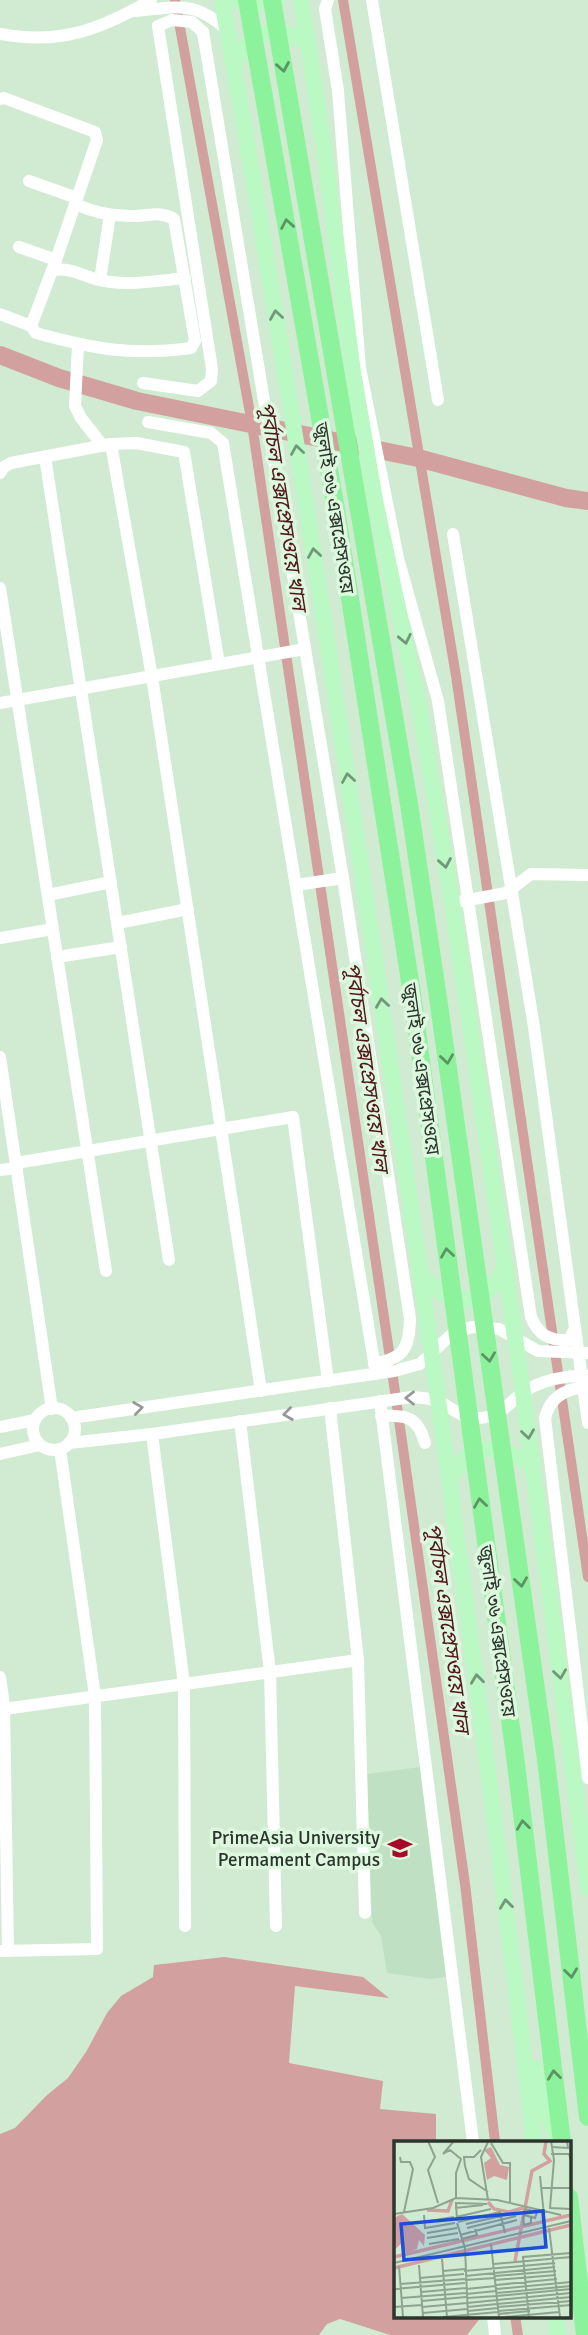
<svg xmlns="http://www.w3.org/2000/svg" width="588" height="2335" font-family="Signika,'Noto Sans Bengali',sans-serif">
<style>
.built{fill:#bfe0c2}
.water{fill:#d2a19f}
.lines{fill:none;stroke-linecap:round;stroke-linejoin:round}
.canal{stroke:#d2a19f;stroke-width:10}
.river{stroke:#d2a19f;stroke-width:18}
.minor{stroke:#fff;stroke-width:12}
.major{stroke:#baf8c4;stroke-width:16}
.highway{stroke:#8cf39c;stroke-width:18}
.oneway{stroke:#5c9464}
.oneway2{stroke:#739778}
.oneway3{stroke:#969a96}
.labels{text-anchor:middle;stroke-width:7;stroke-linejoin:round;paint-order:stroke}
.street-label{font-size:19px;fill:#2c362d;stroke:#ddf8df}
.poi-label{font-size:19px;fill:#2c362d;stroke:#ddf8df;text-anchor:end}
.water-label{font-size:21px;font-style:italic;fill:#52161a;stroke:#ddf8df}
.inset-river{fill:none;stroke:#d2a19f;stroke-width:3.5}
.inset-road{fill:none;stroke:#8ea390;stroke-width:2}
.view{fill:#1d4ed8;fill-opacity:0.15;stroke:#1d4ed8;stroke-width:3.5}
.inset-edge{fill:none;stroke:#2c362d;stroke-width:3.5}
</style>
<rect width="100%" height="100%" fill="#d0ebd2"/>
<path class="built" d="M420,1767L446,1977L430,1979L387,1973L381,1936L372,1922L367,1774Z"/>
<path class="water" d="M224,1957L363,1977L389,1998L295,1986L289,2063L383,2081L380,2109L436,2114V2142H396V2316H482L467,2335H390L340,2319L327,2324L319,2335H0V2134L15,2128L47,2095L68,2078L86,2052L107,2013L121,1996L153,1977L154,1965Z"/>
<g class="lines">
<g class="canal">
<path d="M175,0L252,424L394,1385L465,1884L495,2142"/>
<path d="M343,0L456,676L588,1577"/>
<path d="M515,2316L518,2335"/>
</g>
<path class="river" d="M0,355L59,378L137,401L418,458L566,498L588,501"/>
<g class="minor">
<path d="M328,0L325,9L338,91L360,368L398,558L438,701L531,1317C538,1335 550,1341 569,1340L575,1328"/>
<path d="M372,0L438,400"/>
<path d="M136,11C179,7 195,0 228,31"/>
<path d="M203,32L343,878L410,1319C409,1349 404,1358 374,1364"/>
<path d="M0,34C59,45 100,30 151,0"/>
<path d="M0,99L4,98L95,132L97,140L56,260L31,326"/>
<path d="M29,181L77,198"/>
<path d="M19,247L56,260"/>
<path d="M52,271C66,266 82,275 95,279C124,287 156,281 185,278"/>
<path d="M100,280L110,215"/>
<path d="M0,314L31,326L36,333C94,349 130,356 191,348L195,341L174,219C160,210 145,217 130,216C110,216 93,212 75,204"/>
<path d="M78,345L75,406L81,418L103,446"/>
<path d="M143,383L198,391L211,381L212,369L158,26L172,20L192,22L203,32L204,40"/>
<path d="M148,422L211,433L223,443L376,1374"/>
<path d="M111,444L152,677L261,1391"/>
<path d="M45,457L169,1260"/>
<path d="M0,473L4,467L11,463L111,444L136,443L184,452L219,664"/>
<path d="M453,534L534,1027L588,1423"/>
<path d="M0,588L106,1271"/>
<path d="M0,703L305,649"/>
<path d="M296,885L343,878"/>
<path d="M48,895L111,882"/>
<path d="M463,901L506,893L531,874L588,875"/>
<path d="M118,923L188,909"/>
<path d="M0,938L53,929"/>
<path d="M57,957L121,947"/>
<path d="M0,1057L52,1409"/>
<path d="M16,1163L293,1117L328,1381"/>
<path d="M0,1170L17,1168"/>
<path d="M584,1387C563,1390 550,1398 545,1418L588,1778"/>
<path d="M380,1401L473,2142"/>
<path d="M330,1408L358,1660L365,1913"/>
<circle cx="54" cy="1429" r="21"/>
<path d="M381,1416C407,1415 418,1417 425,1443"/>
<path d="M71,1418L394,1371L420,1364L453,1333L472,1327L499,1329L538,1351L588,1353"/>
<path d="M240,1421L270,1672L276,1926"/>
<path d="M0,1427L35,1420"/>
<path d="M152,1434L184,1684L185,1926"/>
<path d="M69,1443L152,1434L412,1397C420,1398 431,1398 439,1402C453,1408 462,1419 479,1418C503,1417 508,1402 525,1391C542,1380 567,1375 588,1376"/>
<path d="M0,1454L40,1445"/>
<path d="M0,1677L4,1705L8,1951"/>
<path d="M4,1709L358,1660"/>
<path d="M0,1951L97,1949L95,1696L60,1449"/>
<path d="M493,2316L495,2335"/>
</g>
<g class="major">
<path d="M222,0C271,275 314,551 355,827C421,1265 482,1703 534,2142"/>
<path d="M236,0L253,5L277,0"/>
<path d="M301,0L324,150L353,372L375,500L419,707L452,902L523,1393L588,1888"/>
<path d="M234,64C251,28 273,24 308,43"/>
<path d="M422,1276C453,1307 484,1311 505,1267"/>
<path d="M450,1479C470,1440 500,1443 532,1466"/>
<path d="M535,2068L548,2118L558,2142"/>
<path d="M555,2316L558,2335"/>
</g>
<g class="highway">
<path d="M247,0L336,509L412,994L516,1764L562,2142"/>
<path d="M272,0L409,804L437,991L546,1760L588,2117"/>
<path d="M569,2197L585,2335"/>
</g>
</g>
<defs><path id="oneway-chevron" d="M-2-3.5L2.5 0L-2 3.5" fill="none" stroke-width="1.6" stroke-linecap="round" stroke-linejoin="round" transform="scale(1.75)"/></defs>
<g class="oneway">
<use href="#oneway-chevron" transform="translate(283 67) rotate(80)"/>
<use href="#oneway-chevron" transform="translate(287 224) rotate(-100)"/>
<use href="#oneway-chevron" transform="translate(447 1059) rotate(82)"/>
<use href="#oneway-chevron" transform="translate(447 1253) rotate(-98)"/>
<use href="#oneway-chevron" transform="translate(489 1357) rotate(82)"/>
<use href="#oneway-chevron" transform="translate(480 1503) rotate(-98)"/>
<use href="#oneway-chevron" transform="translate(521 1582) rotate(82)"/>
<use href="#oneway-chevron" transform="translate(523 1825) rotate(-97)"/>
<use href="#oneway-chevron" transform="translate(571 1973) rotate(83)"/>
<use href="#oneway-chevron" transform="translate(554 2075) rotate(-97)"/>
</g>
<g class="oneway2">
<use href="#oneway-chevron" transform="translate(276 315) rotate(-99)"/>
<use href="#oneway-chevron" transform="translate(297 450) rotate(-99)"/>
<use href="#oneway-chevron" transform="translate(314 553) rotate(-99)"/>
<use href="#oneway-chevron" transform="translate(405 639) rotate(78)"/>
<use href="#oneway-chevron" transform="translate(348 778) rotate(-99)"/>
<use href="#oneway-chevron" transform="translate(445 863) rotate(80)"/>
<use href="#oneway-chevron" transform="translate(382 1003) rotate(-98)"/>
<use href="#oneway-chevron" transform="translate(528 1434) rotate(82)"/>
<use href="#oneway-chevron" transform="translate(560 1674) rotate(82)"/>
<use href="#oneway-chevron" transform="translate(477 1679) rotate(-97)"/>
<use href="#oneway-chevron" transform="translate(506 1904) rotate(-97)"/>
</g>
<g class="oneway3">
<use href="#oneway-chevron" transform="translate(410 1398) rotate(-180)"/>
<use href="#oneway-chevron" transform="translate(138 1408) rotate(-8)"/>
<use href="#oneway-chevron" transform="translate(288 1414) rotate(172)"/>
</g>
<defs>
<g id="university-bare" transform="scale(1.89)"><path d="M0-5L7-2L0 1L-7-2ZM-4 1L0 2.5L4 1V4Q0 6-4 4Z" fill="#a50a28" stroke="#ddf8df" stroke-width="2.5" paint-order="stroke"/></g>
</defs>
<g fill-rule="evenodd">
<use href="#university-bare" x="400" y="1848"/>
</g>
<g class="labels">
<g class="street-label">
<text transform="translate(335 508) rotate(81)" y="7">জুলাই ৩৬ এক্সপ্রেসওয়ে</text>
<text transform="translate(422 1069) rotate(82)" y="7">জুলাই ৩৬ এক্সপ্রেসওয়ে</text>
<text transform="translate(498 1631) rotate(82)" y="7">জুলাই ৩৬ এক্সপ্রেসওয়ে</text>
</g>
<g class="poi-label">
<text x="380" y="1844">PrimeAsia University<tspan x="380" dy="22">Permament Campus</tspan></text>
</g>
<g class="water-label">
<text transform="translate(283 506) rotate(81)" y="7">পূর্বাচল এক্সপ্রেসওয়ে খাল</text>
<text transform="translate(367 1067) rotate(82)" y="7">পূর্বাচল এক্সপ্রেসওয়ে খাল</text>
<text transform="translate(448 1628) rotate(82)" y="7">পূর্বাচল এক্সপ্রেসওয়ে খাল</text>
</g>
</g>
<g transform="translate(394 2141)">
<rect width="177" height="177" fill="#d0ebd2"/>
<path d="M97,6L106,24L115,26L113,39L100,35L93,39L90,22L97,17L90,9ZM8,73L31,94L30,105L25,99L23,108L12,112L8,102L0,109V77Z" fill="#d2a19f"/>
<path class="inset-river" d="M94,61L100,68L115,71L129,67M33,69L54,70L58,59M0,116L177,74M121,120L138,30L156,20L150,13L152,0M0,127L177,84"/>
<path class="inset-road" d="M34,0L41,16L34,29L44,62M60,0L49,13L56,9L67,18L62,32V57M157,0L160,19L156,67L177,68M97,2L109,22H116V61M157,6L174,7L173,0M87,9L80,16H70L71,25L75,38L94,51M157,13H175L177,20M6,16L7,21H16L19,28L10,71M146,35L151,84M148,47H177M94,59L87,16L94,1M61,67L89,64M0,73L39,67L62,57L103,59L167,74M30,74L31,87L61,82M130,74L141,77L143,71L131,68L129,77L130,84L137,82V76M62,76L97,68M63,80L62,62L93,63M30,81L60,76M64,81L106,71L111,92M63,82L71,107L74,176M72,83L116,73M73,87L122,75M155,87L166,176M33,92L63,87M66,94L123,79M33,97L64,92M67,98L83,94L81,88M35,103L65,98M97,103L105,176M48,118L53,176M0,122L177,80M100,123L177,116M25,124L29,176M5,125L9,176M49,130L71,128M70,130L161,122M71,135L161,126M101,135L162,130M26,137L70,133M71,139L101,137M101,139L162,134M6,143L71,138M102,144L163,138M0,148L71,142M72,148L102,145M102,148L177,141M27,151L72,147M102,152L177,145M72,153L102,150M103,155L177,148M7,157L72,152M73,157L103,155M28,160L72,156M73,162L177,152M0,166L28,164M28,166L73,162M73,166L177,156M104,166L177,160M74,170L104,167M104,170L177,164M29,172L73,168M104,173L136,170M49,176L104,171M111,176L165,171M135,176L129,116L177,112"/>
<path class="view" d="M149,70L152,106L10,119L7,83Z"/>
<rect width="177" height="177" class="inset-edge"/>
</g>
</svg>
